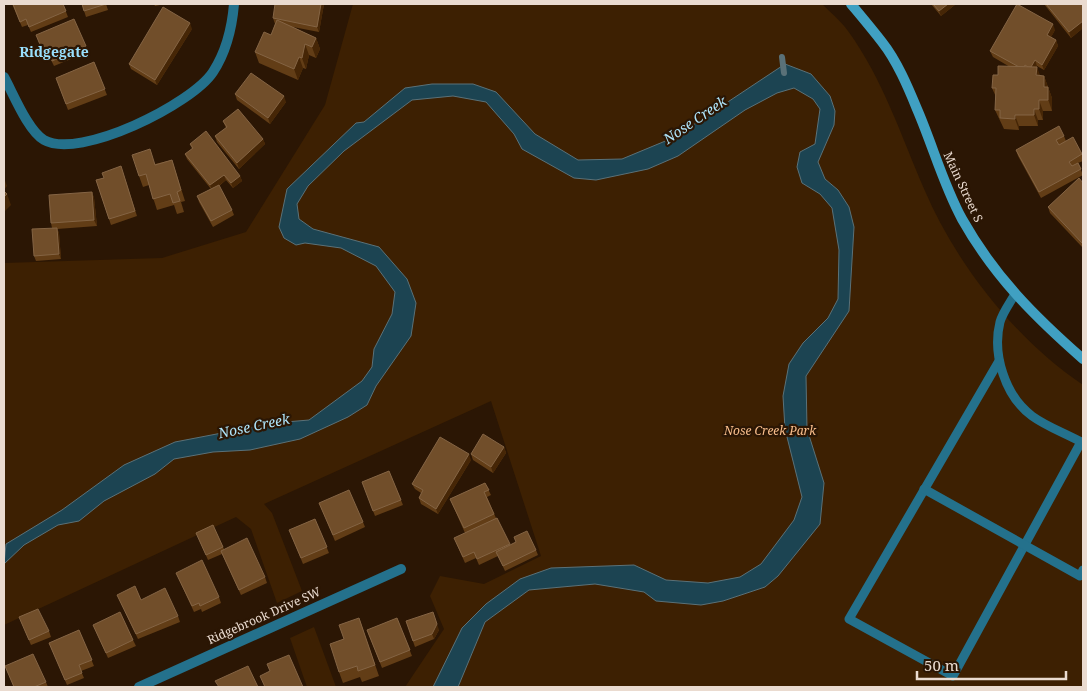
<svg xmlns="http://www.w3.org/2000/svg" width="1087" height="691" font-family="'Noto Serif',serif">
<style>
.green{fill:#3d2002}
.water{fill:#1c4452;stroke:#5a7178}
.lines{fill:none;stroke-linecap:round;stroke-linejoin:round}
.stream{stroke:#5a7178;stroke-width:6}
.service{stroke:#24718c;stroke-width:9}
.minor{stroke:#24718c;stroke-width:10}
.secondary{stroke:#40a0c2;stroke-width:10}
.wall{fill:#623d16}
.shaded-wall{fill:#462606}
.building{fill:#714e2a;stroke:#846444}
.labels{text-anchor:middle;stroke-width:4.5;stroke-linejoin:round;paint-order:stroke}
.street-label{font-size:12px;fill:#eadbd0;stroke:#2b1604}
.park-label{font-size:12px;font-style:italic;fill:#f9be8c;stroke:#2b1604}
.neighbourhood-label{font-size:14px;font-weight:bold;fill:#99dffc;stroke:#2b1604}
.water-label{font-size:14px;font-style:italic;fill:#aee4fa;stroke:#2b1604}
</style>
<rect width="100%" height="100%" fill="#2b1604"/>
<g class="green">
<path d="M353,4H822C830,12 841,21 848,31C883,79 901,136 925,191C956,264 1017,341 1083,385V687H405L444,629L430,596L440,576L484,584L541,556L491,401L264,504L272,513L302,591L277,603L251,529L236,517L4,625V263L162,258L246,232L325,105Z"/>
<path d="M314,627L336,687H307L290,638Z"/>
</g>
<path class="water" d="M785,64L811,74L830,96L835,111L834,125L818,162L825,179L838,190L849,207L854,227L849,311L806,376L807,429L824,483L820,524L778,576L765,587L723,601L701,605L656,601L644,592L595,584L529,590L485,622L458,687H433L462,628L486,604L520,579L551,568L634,565L666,580L708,583L740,577L761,564L794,520L802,497L785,429L783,396L789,364L803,343L828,318L838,299L839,250L832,208L820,194L802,183L797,167L800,152L815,144L820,109L813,99L794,88L777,93L745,110L678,156L648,169L596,180L574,178L522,149L514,134L486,102L453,96L412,100L344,151L308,186L297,204L299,219L313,229L379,247L407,279L416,303L411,336L376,386L367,405L348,417L300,439L250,450L213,452L174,459L155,474L104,501L79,521L58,525L24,545L4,564L6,544L62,510L124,465L175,442L274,423L309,420L362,381L372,367L374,349L392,314L395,292L376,266L341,248L305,243L296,245L284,238L279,227L287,189L356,123L364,122L405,88L432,84H473L496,92L535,134L578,160L622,159L675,137Z"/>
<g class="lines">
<path class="stream" d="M782,57L784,73"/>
<g class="service">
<path d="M1015,294C1010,303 1003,312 1000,322C992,354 1005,396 1032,416C1047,427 1067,434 1083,443"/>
<path d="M999,361L849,619L953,676L1081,442"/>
<path d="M924,489L1080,576L1083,570"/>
</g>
<g class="minor">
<path d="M4,77C13,93 28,131 44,140C80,160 192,104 213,72C226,52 232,28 234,4"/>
<path d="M139,687L401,569"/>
</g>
<path class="secondary" d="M851,4C861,16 872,29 882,42C897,61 908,87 917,109C933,146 943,184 962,219C994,276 1034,316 1083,359"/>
</g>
<g class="wall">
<path d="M12,4H63L68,17L31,32L28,25L22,27Z"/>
<path d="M82,4H106L108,10L86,17Z"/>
<path d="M154,4H165L155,6Z"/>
<path d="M324,4L319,32L293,27L316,38L320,49L316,58L309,55L306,69L303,68L298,80L259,63L255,52L271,35L275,24L273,18Z"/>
<path d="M931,4H956L941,16Z"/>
<path d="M1044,4H1083V28L1071,38Z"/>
<path d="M192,29L157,85L131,69L129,64Z"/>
<path d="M1055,30L1051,37L1056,40L1058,46L1044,70L1037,66L1036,67L1040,76H1044L1052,98V111H1043V120H1038V126H1019V130L1004,129L995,110L996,97L992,88L998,75L1010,67L993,57L990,51Z"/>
<path d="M36,35L86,46L88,52L54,66L50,58L46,59Z"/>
<path d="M94,62L107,95L68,110L56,78Z"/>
<path d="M235,94L286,102L270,124L237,100Z"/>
<path d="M223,121L263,139L265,144L239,169L217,142L215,136L226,128Z"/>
<path d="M1064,136L1066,141L1082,154L1083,161L1078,163L1083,175L1041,198L1018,156L1016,150Z"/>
<path d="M190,144L240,176L242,181L233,188L226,180L219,186L232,210L234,215L213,227L199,202L197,196L211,189L187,159L185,154L192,149Z"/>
<path d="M172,160L185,201L181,202L184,212L177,214L174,205L157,210L149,185L143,187L139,176L155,164Z"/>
<path d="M121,166L137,216L111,225L96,180L104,178Z"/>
<path d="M1083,183V248L1050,213L1048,207Z"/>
<path d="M92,192L94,198L97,226L57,229L59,233L61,259L36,261L34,256L52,228L51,223Z"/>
<path d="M504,447L506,453L493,473L473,460L471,454Z"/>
<path d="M471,460L438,514L421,504L419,498L421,493L415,489L412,484Z"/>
<path d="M389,471L403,505L375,516L362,482Z"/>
<path d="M485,483L491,495L487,497L496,518H497L510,545L516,542L514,537L536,550L538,555L505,571L498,556L479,565L476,558L465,563L454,538L465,533L450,499Z"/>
<path d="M319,503L363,522L365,527L335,541Z"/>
<path d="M315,519L329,553L303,564L289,530Z"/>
<path d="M213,525L224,549L265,577L267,583L241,595L222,554L208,560L196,533Z"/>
<path d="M176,573L219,597L221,603L202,612L201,609L194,612Z"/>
<path d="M117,595L141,600L178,616L180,622L138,639Z"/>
<path d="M19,617L49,631L51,637L31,645Z"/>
<path d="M359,618L379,676L362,682L360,677L343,683L339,672L344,639Z"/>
<path d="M397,618L412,656L382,668L367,630Z"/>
<path d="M406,621L439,630L434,639L415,647Z"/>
<path d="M93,625L133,640L136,646L108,658Z"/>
<path d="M79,630L94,666L81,671L84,678L67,685L49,643Z"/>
<path d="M5,666L46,682L48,687H14Z"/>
</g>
<g class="shaded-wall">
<path d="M321,4H324L319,32L317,27Z"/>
<path d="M948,4H956L941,16L939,11Z"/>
<path d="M1083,21V28L1071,38L1069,32Z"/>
<path d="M190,23L192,29L157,85L155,80Z"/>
<path d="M1053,24L1055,30L1049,41L1047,35Z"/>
<path d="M316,38L320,49L316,58L312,47Z"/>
<path d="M1056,40L1058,46L1044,70L1042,65Z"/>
<path d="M305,44L309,55L306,69L302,58Z"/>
<path d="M299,57L303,68L298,80L294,69Z"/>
<path d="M1035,60L1037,66L1032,74L1030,68Z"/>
<path d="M1037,67L1041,78L1036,75Z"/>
<path d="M1044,76L1052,98V111L1044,87Z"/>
<path d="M284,96L286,102L270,124L268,118Z"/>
<path d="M1039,100L1043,111V120L1039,109Z"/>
<path d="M1034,109L1038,120V126L1034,115Z"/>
<path d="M1015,115L1019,126V130L1015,119Z"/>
<path d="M263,139L265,144L239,169L237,163Z"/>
<path d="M224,175L226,180L212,191L210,185Z"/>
<path d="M240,176L242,181L233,188L231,183Z"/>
<path d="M4,178L7,186L4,190Z"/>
<path d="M92,192L94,198L97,226L94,220Z"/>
<path d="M7,194L11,205L4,212V197Z"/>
<path d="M57,228L59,233L61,259L59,254Z"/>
<path d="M504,447L506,453L493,473L491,467Z"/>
<path d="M469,454L471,460L438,514L436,509Z"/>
<path d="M433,612L439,630L434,639L432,634Z"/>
</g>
<g class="building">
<path d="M13,4H63L66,11L29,27L26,19L20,22Z"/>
<path d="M82,4H106L84,11Z"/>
<path d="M275,4H321L317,27L273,18Z"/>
<path d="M933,4H948L939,11Z"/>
<path d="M1017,4L1053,24L1047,35L1056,40L1042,65L1035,60L1031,67H1028L1025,65L1024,67H1019L990,51Z"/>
<path d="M1046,4H1083V21L1069,32Z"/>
<path d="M163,7L190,23L155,80L129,64Z"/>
<path d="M74,19L86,46L52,61L48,52L44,54L36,35Z"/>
<path d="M277,20L316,38L312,47L305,44L302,58L299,57L294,69L255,52L264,32L271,35Z"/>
<path d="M94,62L105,89L66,104L56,78Z"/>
<path d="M998,66L1037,67L1036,75L1044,76V87H1048V100H1039V109H1034V115H1015V119L1000,118V110H995L996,88H992L993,75H998Z"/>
<path d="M251,73L284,96L268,118L235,94Z"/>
<path d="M238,109L263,139L237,163L215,136L227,127L223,121Z"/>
<path d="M1059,126L1064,136L1056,140L1059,145L1073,137L1082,154L1069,162L1072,166L1078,163L1081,169L1039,192L1016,150Z"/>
<path d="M206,131L240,176L231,183L224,175L210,185L185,154L193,148L190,144Z"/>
<path d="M150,149L155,165L172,160L181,190L177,192L180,201L173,203L170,194L153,199L146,174L139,176L132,155Z"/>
<path d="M121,166L135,211L109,219L96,180L104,178L102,173Z"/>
<path d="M1079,178L1083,183V244L1048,207Z"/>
<path d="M219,185L232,210L211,221L197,196Z"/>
<path d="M4,191L7,194L4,197Z"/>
<path d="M92,192L94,220L51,223L49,195Z"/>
<path d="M57,228L59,254L34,256L32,229Z"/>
<path d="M483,434L504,447L491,467L471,454Z"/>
<path d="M440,437L469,454L436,509L419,498L423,490L412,484Z"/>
<path d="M389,471L401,500L373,511L362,482Z"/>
<path d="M485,483L489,490L484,492L494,514L464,528L450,499Z"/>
<path d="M349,490L363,522L333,535L319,503Z"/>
<path d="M497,518L510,544L477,559L474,552L463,557L454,538Z"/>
<path d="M315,519L327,547L301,558L289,530Z"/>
<path d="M213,525L223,547L206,555L196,533Z"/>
<path d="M527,531L536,550L503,566L496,552L516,542L514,537Z"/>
<path d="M247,538L265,577L239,590L221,551Z"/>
<path d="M202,560L219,597L200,606L199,603L192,606L176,573Z"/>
<path d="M135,586L141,600L165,588L178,616L136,634L117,595Z"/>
<path d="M38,609L49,631L29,640L19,617Z"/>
<path d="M120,612L133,640L106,653L93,625Z"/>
<path d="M433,612L437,624L432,634L413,641L406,621Z"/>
<path d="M359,618L375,665L358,671L357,666L339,672L330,644L344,639L339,625Z"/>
<path d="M397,618L410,650L380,662L367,630Z"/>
<path d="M79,630L92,660L79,665L82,673L65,680L49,643Z"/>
<path d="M33,654L46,682L34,687H14L5,666Z"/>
<path d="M289,655L303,687H265L260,676L270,671L267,664Z"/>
<path d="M248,666L258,687H219L215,681Z"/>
</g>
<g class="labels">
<g class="street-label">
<text transform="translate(963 187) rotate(65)" y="4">Main Street S</text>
<text transform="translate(264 616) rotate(-24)" y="4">Ridgebrook Drive SW</text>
</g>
<g class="park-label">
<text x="770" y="435">Nose Creek Park</text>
</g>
<g class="neighbourhood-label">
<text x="54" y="57">Ridgegate</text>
</g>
<g class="water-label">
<text transform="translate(695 120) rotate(-34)" y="5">Nose Creek</text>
<text transform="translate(254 426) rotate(-12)" y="5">Nose Creek</text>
</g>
</g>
<rect width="1087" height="691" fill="none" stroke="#eadbd0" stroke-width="10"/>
<path d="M917 671v8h149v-8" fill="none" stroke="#eadbd0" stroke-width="2.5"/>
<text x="924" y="671" font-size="15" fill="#eadbd0" stroke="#2b1604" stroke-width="4" paint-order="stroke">50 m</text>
</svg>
